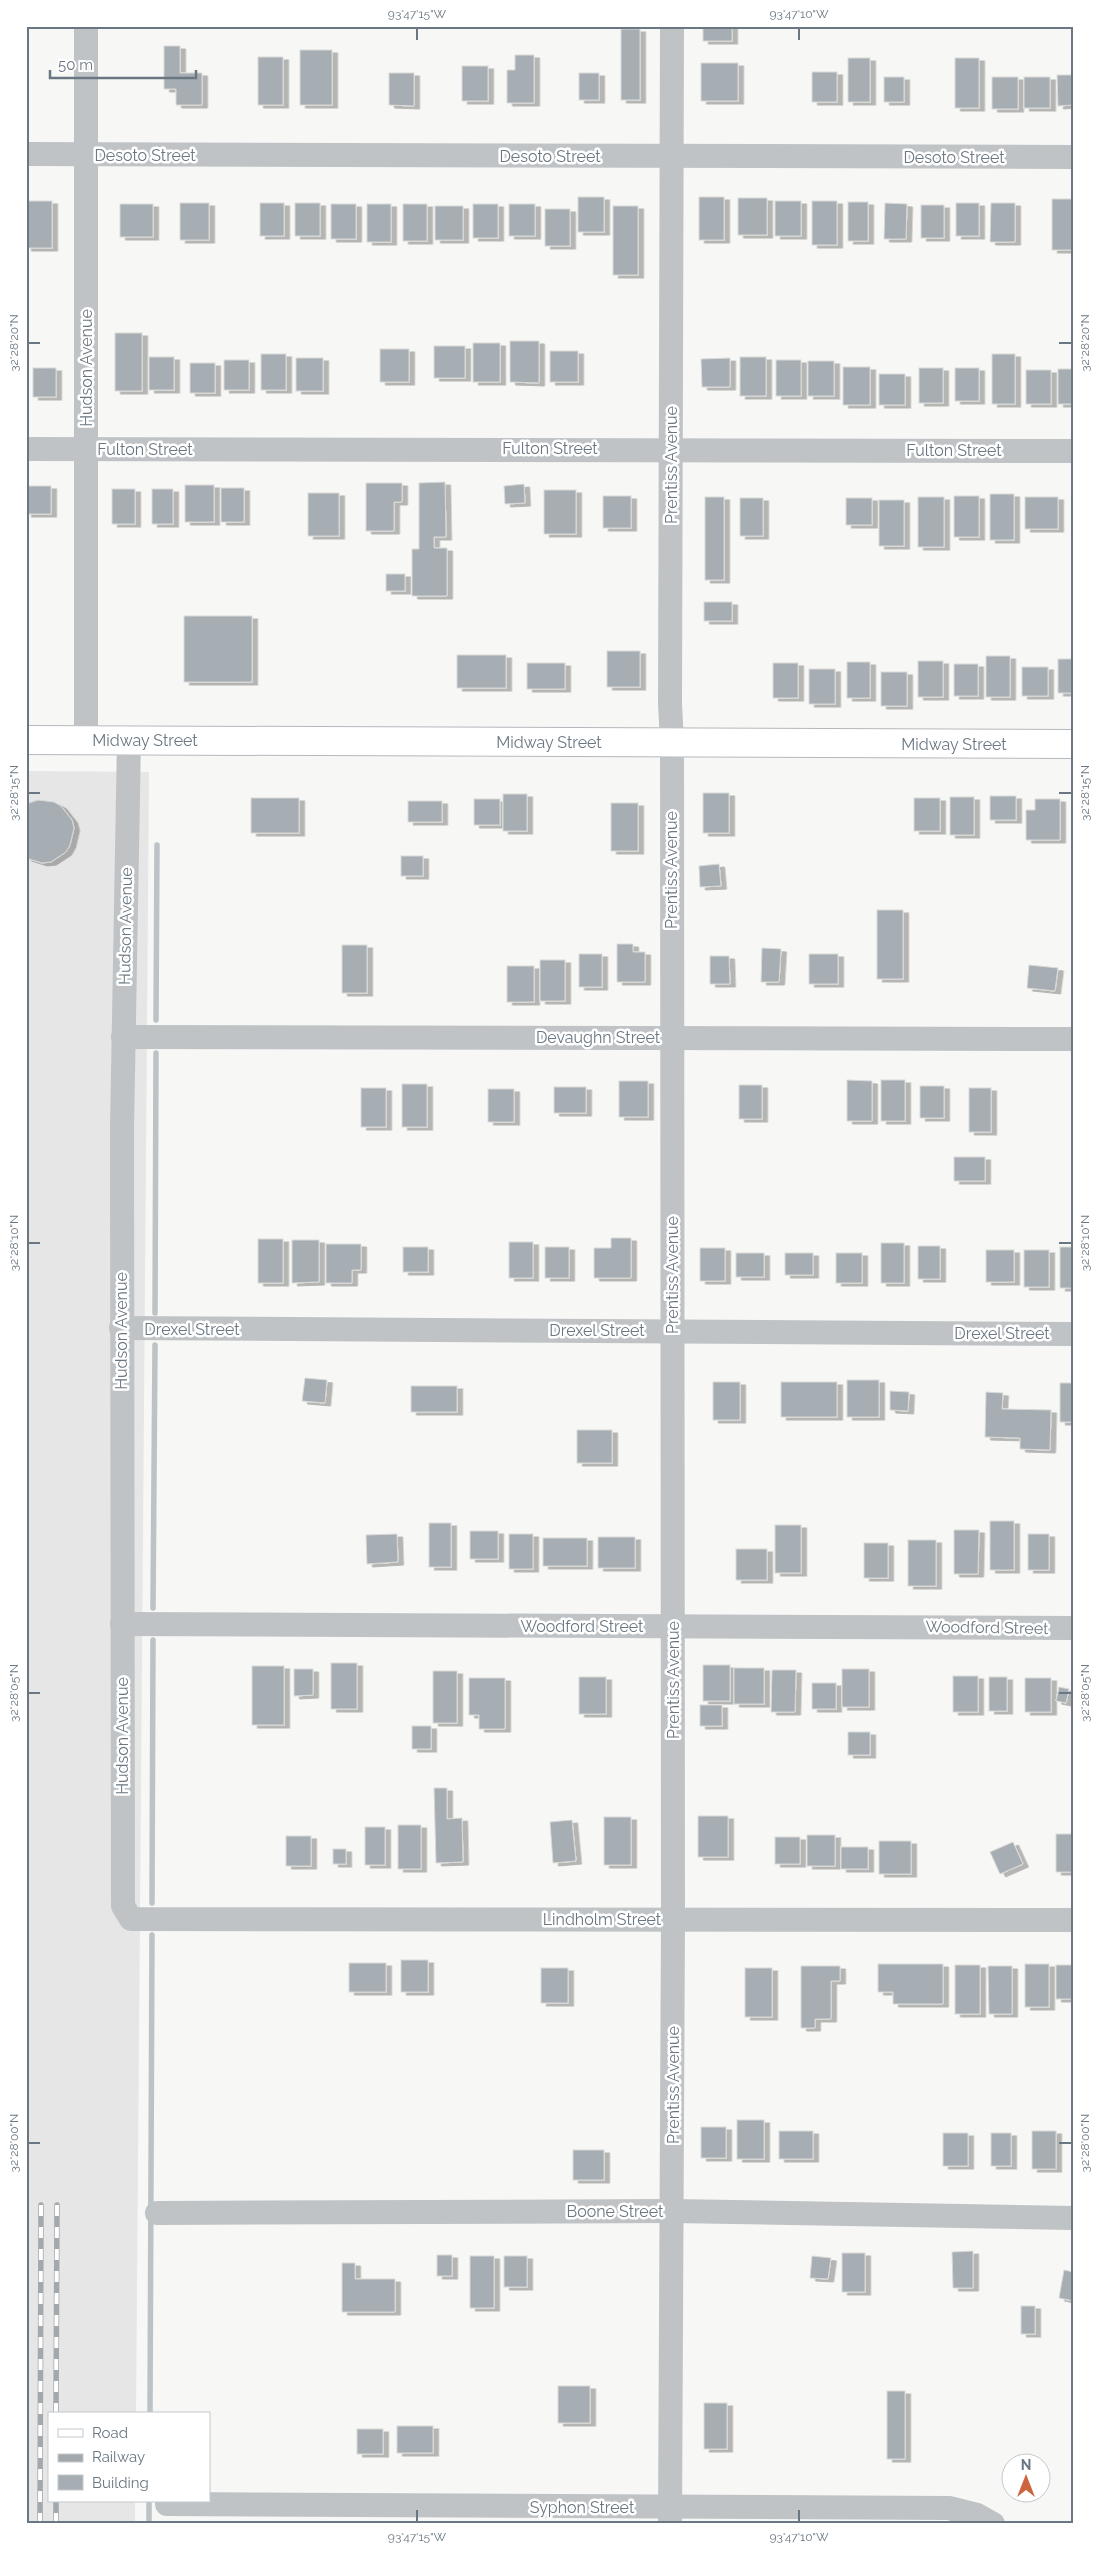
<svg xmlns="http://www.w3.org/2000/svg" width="1099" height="2550" font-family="Raleway,sans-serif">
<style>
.built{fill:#e5e6e5}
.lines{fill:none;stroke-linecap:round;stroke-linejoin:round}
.stream{stroke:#bbc3c7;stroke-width:5.5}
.building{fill:#a7aeb3;stroke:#d9d9d7;filter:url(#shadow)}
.secondary-casing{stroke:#b4b8bc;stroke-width:30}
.street{stroke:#bfc3c6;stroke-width:24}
.secondary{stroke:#fff;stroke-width:28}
.rail-casing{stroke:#a3a8ad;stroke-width:5.5}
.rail{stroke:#fff;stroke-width:4;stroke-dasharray:11;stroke-linecap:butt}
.ticks{fill:none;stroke:#6a7782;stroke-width:2}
.labels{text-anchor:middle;stroke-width:5;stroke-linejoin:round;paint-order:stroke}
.street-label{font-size:16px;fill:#6a7782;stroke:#fff}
.neatline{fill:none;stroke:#6a7782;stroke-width:2}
.ticks-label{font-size:12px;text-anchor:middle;fill:#6a7782}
</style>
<defs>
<filter id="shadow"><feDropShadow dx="5.5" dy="3" stdDeviation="0" flood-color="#0004"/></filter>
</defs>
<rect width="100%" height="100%" fill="#f7f7f5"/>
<path class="built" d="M26,771L149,772L136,2414H49V2501H135V2524H26Z"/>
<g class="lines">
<g class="stream">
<path d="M156,1020L157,845"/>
<path d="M155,1313L156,1053"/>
<path d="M153,1608L155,1345"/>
<path d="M152,1903L153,1640"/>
<path d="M150,2414L152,1935"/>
<path d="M149,2524V2501"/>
</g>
</g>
<g class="building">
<rect x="703" y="26" width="29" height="15"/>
<rect x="621" y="29" width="19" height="71"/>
<path d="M164,46H180V73H202V105H176V89H164Z"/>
<rect x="300" y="50" width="32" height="55"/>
<path d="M515,55H534V103H507V70H515Z"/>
<rect x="258" y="57" width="25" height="48"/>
<rect x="848" y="58" width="22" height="44"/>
<rect x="955" y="58" width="24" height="50"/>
<rect x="701" y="63" width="37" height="38"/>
<rect x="462" y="66" width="26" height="35"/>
<rect x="812" y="72" width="25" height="30"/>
<path d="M389,73H414V106L389,105Z"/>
<rect x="579" y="73" width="20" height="27"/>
<path d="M1057,75H1073V105L1058,106Z"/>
<rect x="884" y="77" width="20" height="25"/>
<rect x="992" y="77" width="26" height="32"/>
<rect x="1024" y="77" width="26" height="31"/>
<rect x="578" y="197" width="26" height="35"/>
<rect x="699" y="197" width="25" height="43"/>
<rect x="738" y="198" width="29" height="37"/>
<rect x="1052" y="199" width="21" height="51"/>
<rect x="26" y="201" width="26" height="47"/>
<rect x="775" y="201" width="26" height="35"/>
<rect x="812" y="201" width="25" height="44"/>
<rect x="848" y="202" width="20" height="39"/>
<rect x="180" y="203" width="29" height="37"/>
<rect x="260" y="203" width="24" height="33"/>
<rect x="295" y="203" width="25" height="33"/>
<path d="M885,203L907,204L906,239H884Z"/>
<rect x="956" y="203" width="23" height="33"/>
<path d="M991,203H1015V242H990Z"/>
<rect x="120" y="204" width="33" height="33"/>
<rect x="331" y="204" width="25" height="35"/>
<rect x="367" y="204" width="24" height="38"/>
<rect x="403" y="204" width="24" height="37"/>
<rect x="473" y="204" width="25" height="34"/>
<rect x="509" y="204" width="26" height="32"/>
<rect x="921" y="205" width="23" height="33"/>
<rect x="435" y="206" width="28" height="34"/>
<rect x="613" y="206" width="25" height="69"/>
<rect x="545" y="209" width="25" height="37"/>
<rect x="115" y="333" width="27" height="58"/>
<path d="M510,341H539V383L510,382Z"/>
<rect x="473" y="343" width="27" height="39"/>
<rect x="434" y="346" width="31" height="32"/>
<rect x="380" y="349" width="29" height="33"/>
<rect x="550" y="351" width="28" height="31"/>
<rect x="261" y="354" width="25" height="36"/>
<rect x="992" y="354" width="23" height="50"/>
<rect x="149" y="357" width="25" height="33"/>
<rect x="740" y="357" width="26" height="39"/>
<rect x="296" y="358" width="27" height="33"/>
<path d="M730,358V387H702L701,359Z"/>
<rect x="224" y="360" width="25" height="30"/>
<rect x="776" y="360" width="25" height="36"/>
<rect x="808" y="361" width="26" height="35"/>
<rect x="190" y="363" width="25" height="30"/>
<rect x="843" y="367" width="27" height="38"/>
<rect x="33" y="368" width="23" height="29"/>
<rect x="919" y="368" width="24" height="35"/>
<rect x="955" y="368" width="24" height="33"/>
<rect x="1058" y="369" width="15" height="35"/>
<rect x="1026" y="370" width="25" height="34"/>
<rect x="879" y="374" width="26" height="31"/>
<path d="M445,482L446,537H434V548H447V596H412V549H419V483Z"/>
<path d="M366,483H402V502H394V531H366Z"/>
<path d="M524,484L525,503L505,504L504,486Z"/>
<rect x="185" y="485" width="29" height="37"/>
<rect x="26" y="486" width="25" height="28"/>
<rect x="221" y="488" width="23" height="34"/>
<rect x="112" y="489" width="23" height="35"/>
<rect x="152" y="489" width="21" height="35"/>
<rect x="544" y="490" width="32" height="44"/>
<rect x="308" y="493" width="31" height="43"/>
<rect x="990" y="494" width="24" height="46"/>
<rect x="603" y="496" width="28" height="32"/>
<rect x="954" y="496" width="25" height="41"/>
<rect x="705" y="497" width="19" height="83"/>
<rect x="918" y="497" width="26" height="50"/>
<rect x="1025" y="497" width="33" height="32"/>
<rect x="740" y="498" width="23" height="38"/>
<rect x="846" y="498" width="26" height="27"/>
<rect x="879" y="500" width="25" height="46"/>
<rect x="386" y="574" width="19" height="17"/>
<rect x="704" y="602" width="28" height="19"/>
<rect x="184" y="616" width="68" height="66"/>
<rect x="607" y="651" width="33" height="36"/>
<rect x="457" y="655" width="49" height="33"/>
<rect x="986" y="656" width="24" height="41"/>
<rect x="1058" y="659" width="15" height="34"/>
<rect x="918" y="661" width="25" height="36"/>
<rect x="847" y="662" width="23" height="36"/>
<rect x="527" y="663" width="38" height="26"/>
<rect x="773" y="663" width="25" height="35"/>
<rect x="954" y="664" width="24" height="32"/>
<rect x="1022" y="667" width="26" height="29"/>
<rect x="809" y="669" width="26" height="35"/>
<rect x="881" y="672" width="26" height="34"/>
<rect x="703" y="793" width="26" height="40"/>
<rect x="503" y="794" width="24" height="37"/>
<rect x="990" y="796" width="26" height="24"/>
<rect x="950" y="797" width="24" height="38"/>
<rect x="251" y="798" width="48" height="35"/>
<rect x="914" y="798" width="26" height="33"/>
<rect x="474" y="799" width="26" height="26"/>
<path d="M1035,799H1060V840H1026V810H1035Z"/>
<path d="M38,800L54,802L61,806L72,820L74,828L70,845L66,852L51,862L42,863L26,858V804Z"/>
<rect x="408" y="801" width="34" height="21"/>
<rect x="611" y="803" width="27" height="48"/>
<rect x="401" y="856" width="22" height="20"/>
<path d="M719,864L721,886L700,887L699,866Z"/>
<rect x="877" y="910" width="26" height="69"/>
<path d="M617,944H633V952H645V982H617Z"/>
<rect x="342" y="945" width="25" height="48"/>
<path d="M762,948L781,949L779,982H761Z"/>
<rect x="579" y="954" width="23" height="33"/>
<rect x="809" y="954" width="29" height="30"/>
<path d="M710,956H729L730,984H710Z"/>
<rect x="540" y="960" width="25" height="41"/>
<path d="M1029,965L1058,968L1055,991L1027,988Z"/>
<rect x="507" y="966" width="27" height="36"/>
<path d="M847,1080L872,1081V1121H847Z"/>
<rect x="881" y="1080" width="24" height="41"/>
<rect x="619" y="1081" width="29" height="36"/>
<rect x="402" y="1084" width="25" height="43"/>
<rect x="739" y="1085" width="23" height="34"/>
<rect x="920" y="1086" width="24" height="32"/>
<rect x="554" y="1087" width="32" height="26"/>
<rect x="361" y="1088" width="25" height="39"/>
<rect x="969" y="1088" width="22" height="44"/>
<rect x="488" y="1089" width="26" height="33"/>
<rect x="954" y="1157" width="31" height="24"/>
<path d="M611,1238H631V1278H594V1248H611Z"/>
<rect x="258" y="1239" width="25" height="44"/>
<path d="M292,1240H319V1282L292,1283Z"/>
<rect x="509" y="1242" width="24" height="36"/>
<rect x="881" y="1243" width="23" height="40"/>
<path d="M326,1244H361V1270H352V1283H326Z"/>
<rect x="918" y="1246" width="22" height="33"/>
<rect x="403" y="1247" width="25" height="25"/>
<rect x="545" y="1247" width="24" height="31"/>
<rect x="1060" y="1247" width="13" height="41"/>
<rect x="700" y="1248" width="25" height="33"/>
<rect x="986" y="1250" width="28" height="32"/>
<rect x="1024" y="1250" width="25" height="37"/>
<rect x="736" y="1253" width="28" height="24"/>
<rect x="785" y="1253" width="28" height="22"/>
<rect x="836" y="1253" width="26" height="30"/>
<path d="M305,1378L327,1380L325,1403L302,1401Z"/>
<rect x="847" y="1380" width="32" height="37"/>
<rect x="713" y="1382" width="27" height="38"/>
<rect x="781" y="1382" width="56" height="35"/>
<rect x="1060" y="1383" width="13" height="39"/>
<rect x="411" y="1386" width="46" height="26"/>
<path d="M890,1391L909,1392L908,1411L890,1410Z"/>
<path d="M986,1392L1003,1393L1002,1409L1051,1410L1050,1450L1020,1449V1438L985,1437Z"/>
<rect x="577" y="1430" width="35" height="33"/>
<rect x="990" y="1521" width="24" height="49"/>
<rect x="429" y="1523" width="22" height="44"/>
<rect x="775" y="1525" width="26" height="48"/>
<path d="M954,1530H979L978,1574H954Z"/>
<rect x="470" y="1531" width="28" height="28"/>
<path d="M397,1534L398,1562L367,1564L366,1535Z"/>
<rect x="509" y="1534" width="24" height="35"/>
<rect x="1028" y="1534" width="21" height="36"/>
<rect x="598" y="1537" width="37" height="31"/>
<rect x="543" y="1538" width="44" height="28"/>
<rect x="908" y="1540" width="28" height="46"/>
<rect x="864" y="1543" width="24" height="35"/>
<rect x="736" y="1549" width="31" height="31"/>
<rect x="331" y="1663" width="26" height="46"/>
<rect x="703" y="1665" width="27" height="36"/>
<rect x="252" y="1666" width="32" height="59"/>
<rect x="734" y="1668" width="30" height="36"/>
<path d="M294,1669H313V1695L294,1696Z"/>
<rect x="842" y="1669" width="27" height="38"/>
<path d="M772,1670H796L795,1712H771Z"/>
<rect x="433" y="1671" width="24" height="52"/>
<rect x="953" y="1676" width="25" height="36"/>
<rect x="579" y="1677" width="27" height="37"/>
<rect x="989" y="1677" width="18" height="34"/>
<path d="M469,1678H505V1729H479V1715H469Z"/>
<rect x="1025" y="1678" width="26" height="34"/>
<rect x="812" y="1683" width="24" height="26"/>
<path d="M1059,1687L1069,1689L1066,1703L1056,1701Z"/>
<rect x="700" y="1705" width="22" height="21"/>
<rect x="412" y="1726" width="19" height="23"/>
<rect x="848" y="1732" width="22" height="23"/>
<path d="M434,1788H447V1819L462,1818L463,1862L436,1863Z"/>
<rect x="698" y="1816" width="30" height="41"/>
<rect x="604" y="1817" width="27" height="48"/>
<path d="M572,1820L576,1861L553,1863L550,1822Z"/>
<rect x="398" y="1825" width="23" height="44"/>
<rect x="365" y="1827" width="20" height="38"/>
<rect x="1056" y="1834" width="17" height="38"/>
<rect x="807" y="1835" width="28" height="31"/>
<rect x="286" y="1836" width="25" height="30"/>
<rect x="775" y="1837" width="25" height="27"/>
<rect x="879" y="1841" width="32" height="33"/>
<path d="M1013,1842L1023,1864L1000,1874L990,1852Z"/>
<rect x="841" y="1847" width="27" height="22"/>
<rect x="333" y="1849" width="13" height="15"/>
<rect x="401" y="1960" width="27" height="32"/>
<rect x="349" y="1963" width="37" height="29"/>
<path d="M878,1964H943V2004H893V1992H878Z"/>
<rect x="1025" y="1964" width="24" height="43"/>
<rect x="955" y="1965" width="25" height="49"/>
<rect x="1056" y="1965" width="17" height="34"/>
<path d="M801,1966H840V1981H831V2019H815V2028H801Z"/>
<path d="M988,1966H1012V2014H989Z"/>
<rect x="541" y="1968" width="27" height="35"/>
<rect x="745" y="1968" width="27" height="49"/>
<rect x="737" y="2120" width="27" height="39"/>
<rect x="701" y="2127" width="25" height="31"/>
<rect x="779" y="2131" width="34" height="28"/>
<rect x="1032" y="2131" width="24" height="38"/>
<rect x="943" y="2133" width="25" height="33"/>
<rect x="991" y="2133" width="20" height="33"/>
<rect x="573" y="2150" width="31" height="30"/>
<path d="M973,2251V2288H953L952,2252Z"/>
<rect x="842" y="2253" width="23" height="39"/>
<rect x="437" y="2255" width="15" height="21"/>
<rect x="470" y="2256" width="24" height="52"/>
<rect x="504" y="2256" width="23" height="31"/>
<path d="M812,2256L831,2258L828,2279L810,2278Z"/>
<path d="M342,2263H355V2279H395V2312H342Z"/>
<path d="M1064,2270L1073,2272V2301L1059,2298Z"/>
<rect x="1021" y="2306" width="14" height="28"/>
<rect x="558" y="2386" width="32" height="37"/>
<rect x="887" y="2391" width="18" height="68"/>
<rect x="704" y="2403" width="23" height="46"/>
<rect x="397" y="2426" width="36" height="27"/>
<rect x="357" y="2429" width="26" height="25"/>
</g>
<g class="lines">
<g class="secondary-casing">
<path id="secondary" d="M26,740L1073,744"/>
</g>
<g class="street">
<path d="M26,154L1073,157"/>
<path d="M26,449L1073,451"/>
<path d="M86,740V26"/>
<path d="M129,740L122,1129L123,1906L131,1919L1073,1920"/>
<path d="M123,1037L1073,1039"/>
<path d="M121,1328L1073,1334"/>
<path d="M122,1624L1073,1628"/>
<path d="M157,2213L672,2211L1073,2218"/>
<path d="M167,2504L949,2508L977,2515L993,2524"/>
<path d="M670,2524L673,1919L672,743L670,704L672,26"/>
</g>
<use href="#secondary" class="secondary"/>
<g class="rail-casing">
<g id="rail">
<path d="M56,2414L57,2205"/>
<path d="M40,2524L41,2205"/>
<path d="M56,2524V2501"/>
</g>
</g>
<use href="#rail" class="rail"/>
</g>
<path class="ticks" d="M417,28V40M799,28V40M28,343H40M1059,343H1072M28,793H40M1059,793H1072M28,1243H40M1059,1243H1072M28,1693H40M1059,1693H1072M28,2143H40M1059,2143H1072M417,2510V2522M799,2510V2522"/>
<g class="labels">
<g class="street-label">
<text x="145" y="161">Desoto Street</text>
<text x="550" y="162">Desoto Street</text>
<text x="954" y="163">Desoto Street</text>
<text transform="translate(86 368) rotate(-90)" y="6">Hudson Avenue</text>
<text x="550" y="454">Fulton Street</text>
<text x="145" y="455">Fulton Street</text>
<text x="954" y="456">Fulton Street</text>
<text transform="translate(671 465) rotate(-90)" y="6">Prentiss Avenue</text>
<text x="145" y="746">Midway Street</text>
<text x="549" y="748">Midway Street</text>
<text x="954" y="750">Midway Street</text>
<text transform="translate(671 870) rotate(-90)" y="6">Prentiss Avenue</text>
<text transform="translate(125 926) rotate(-89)" y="6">Hudson Avenue</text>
<text x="598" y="1043">Devaughn Street</text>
<text transform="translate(672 1275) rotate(-90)" y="6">Prentiss Avenue</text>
<text x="192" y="1335">Drexel Street</text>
<text x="597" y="1336">Drexel Street</text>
<text transform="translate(121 1331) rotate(-90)" y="6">Hudson Avenue</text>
<text x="1002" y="1339">Drexel Street</text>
<text x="582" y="1632">Woodford Street</text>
<text transform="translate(987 1627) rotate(1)" y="6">Woodford Street</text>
<text transform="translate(673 1680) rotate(-90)" y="6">Prentiss Avenue</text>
<text transform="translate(122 1736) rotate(-90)" y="6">Hudson Avenue</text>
<text x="602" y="1925">Lindholm Street</text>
<text transform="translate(673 2085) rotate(-90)" y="6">Prentiss Avenue</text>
<text x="615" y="2217">Boone Street</text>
<text x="582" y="2513">Syphon Street</text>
</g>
</g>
<rect width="1099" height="2550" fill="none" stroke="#ffffff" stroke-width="55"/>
<rect x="48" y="2412" width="162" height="90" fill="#ffffff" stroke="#c3c9cd"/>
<rect x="58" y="2429" width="25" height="8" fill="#ffffff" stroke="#c3c9cd"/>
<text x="92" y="2438" font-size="15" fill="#6a7782">Road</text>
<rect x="58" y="2454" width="25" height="8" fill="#a3a8ad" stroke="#c3c9cd"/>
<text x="92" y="2462" font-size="15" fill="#6a7782">Railway</text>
<rect x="58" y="2475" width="25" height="15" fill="#a7aeb3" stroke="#c3c9cd"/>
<text x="92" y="2488" font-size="15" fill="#6a7782">Building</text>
<g transform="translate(1026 2478)"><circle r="24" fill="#ffffff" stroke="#c3c9cd"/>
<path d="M0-4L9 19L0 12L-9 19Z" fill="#cd643e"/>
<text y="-8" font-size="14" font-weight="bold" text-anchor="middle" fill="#6a7782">N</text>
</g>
<path d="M50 70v8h146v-8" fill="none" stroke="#6a7782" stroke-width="2.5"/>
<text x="58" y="70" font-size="15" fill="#6a7782" stroke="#ffffff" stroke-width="4" paint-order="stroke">50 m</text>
<rect x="28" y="28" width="1044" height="2494" class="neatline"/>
<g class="ticks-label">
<text x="417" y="18">93°47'15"W</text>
<text x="799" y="18">93°47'10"W</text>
<text transform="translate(14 343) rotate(-90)" y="4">32°28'20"N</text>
<text transform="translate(1085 343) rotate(-90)" y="4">32°28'20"N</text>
<text transform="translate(14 793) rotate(-90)" y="4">32°28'15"N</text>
<text transform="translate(1085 793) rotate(-90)" y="4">32°28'15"N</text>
<text transform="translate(14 1243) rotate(-90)" y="4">32°28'10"N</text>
<text transform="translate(1085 1243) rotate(-90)" y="4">32°28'10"N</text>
<text transform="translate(14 1693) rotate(-90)" y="4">32°28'05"N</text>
<text transform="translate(1085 1693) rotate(-90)" y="4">32°28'05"N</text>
<text transform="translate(14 2143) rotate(-90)" y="4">32°28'00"N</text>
<text transform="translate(1085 2143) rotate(-90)" y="4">32°28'00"N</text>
<text x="417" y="2541">93°47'15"W</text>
<text x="799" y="2541">93°47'10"W</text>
</g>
</svg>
